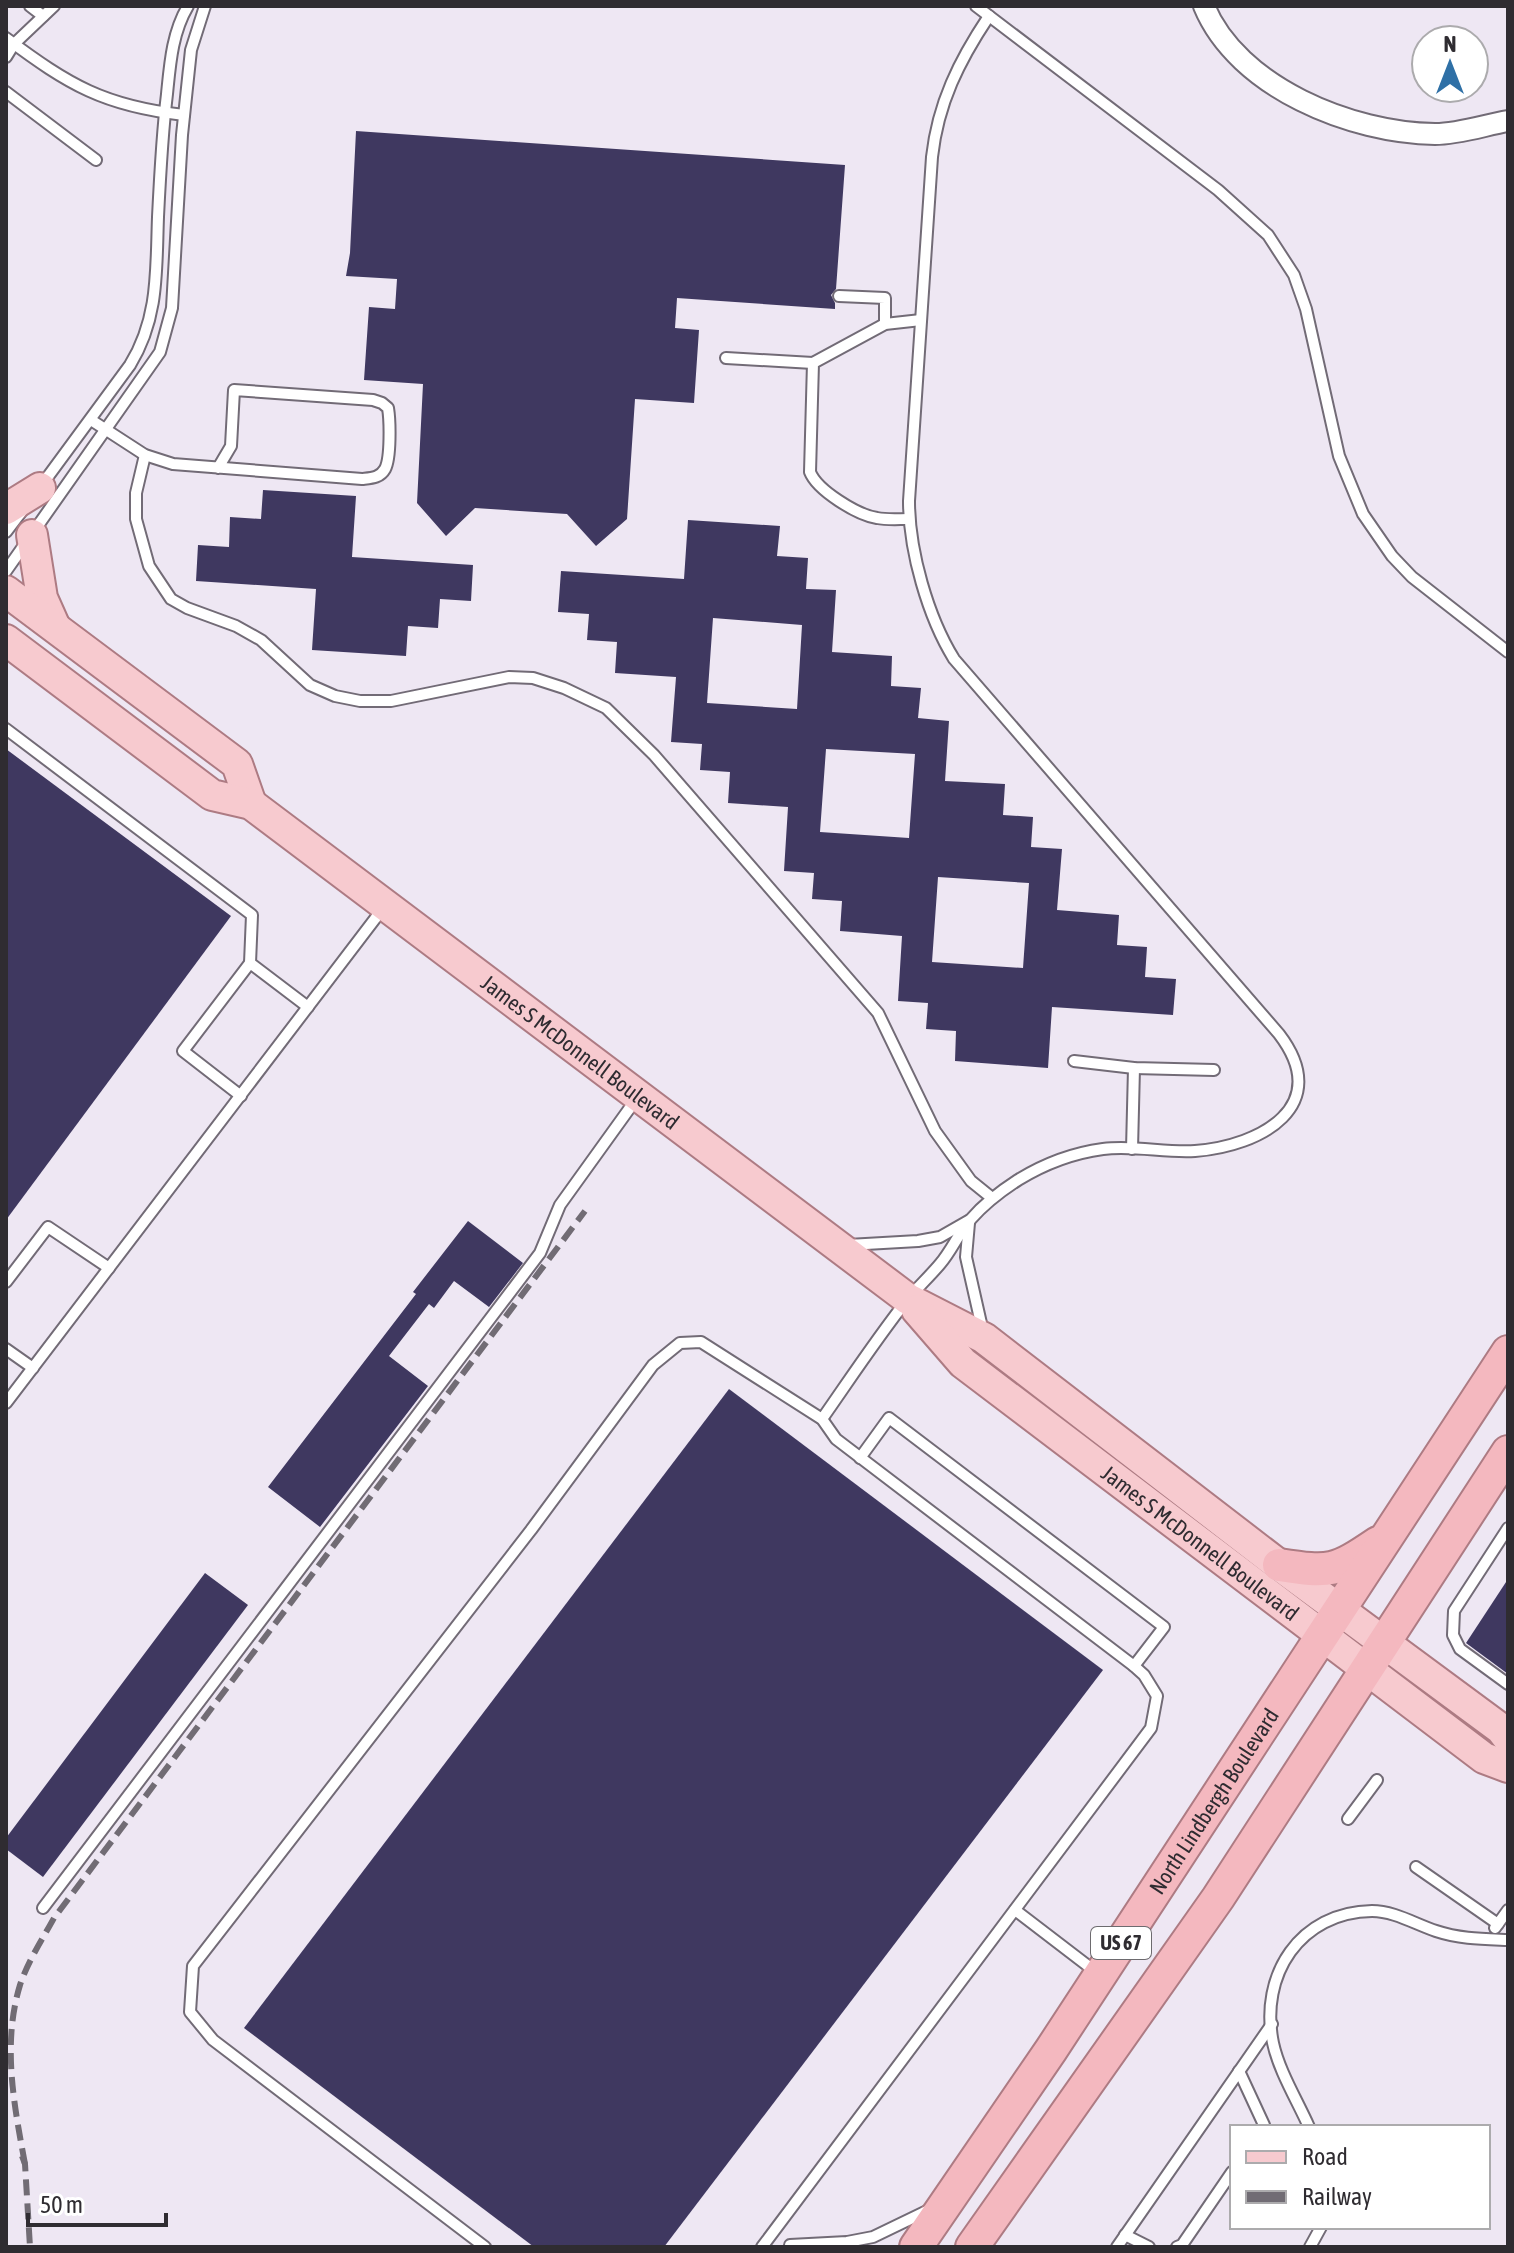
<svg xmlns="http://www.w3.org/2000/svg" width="1514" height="2253" font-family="'Asap Condensed',sans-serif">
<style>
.building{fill:#3f3860;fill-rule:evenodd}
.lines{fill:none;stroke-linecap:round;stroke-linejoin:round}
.service-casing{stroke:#726b76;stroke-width:14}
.minor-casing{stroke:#726b76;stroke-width:24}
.primary-casing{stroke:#ad7b83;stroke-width:34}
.trunk-casing{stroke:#ad7b83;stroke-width:36}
.service{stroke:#fff;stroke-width:10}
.minor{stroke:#fff;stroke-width:20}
.primary{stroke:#f7cacf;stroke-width:30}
.trunk{stroke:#f4b8bf;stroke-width:32}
.rail{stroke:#716c74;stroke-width:6;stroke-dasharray:16 8;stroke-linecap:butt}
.labels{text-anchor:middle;stroke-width:8;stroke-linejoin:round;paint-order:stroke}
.shield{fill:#fff;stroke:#6d6b6f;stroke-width:2}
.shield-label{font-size:20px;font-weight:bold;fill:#2f2c31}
.street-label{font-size:22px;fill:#2f2c31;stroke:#fff}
</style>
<rect width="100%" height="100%" fill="#eee7f3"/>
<g class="building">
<path d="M356,131L845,165L836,289L831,295L835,303V309L677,298L675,328L699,330L694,403L635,399L627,519L596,546L567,514L475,508L446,536L417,503L423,384L364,380L369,307L395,309L397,279L346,276L350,253Z"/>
<path d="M263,490L356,496L352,557L473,565L471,601L440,599L438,628L408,626L406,656L312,650L316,589L196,581L198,545L229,547L230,517L261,519Z"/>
<path d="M688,520L780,526L777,556L808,558L806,589L836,590L832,652L892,656L891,686L921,688L918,718L949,721L945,781L1005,784L1003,815L1033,817L1031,847L1062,849L1057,910L1119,915L1117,945L1147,947L1145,977L1176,979L1173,1015L1052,1007L1048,1068L955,1061L956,1031L926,1029L928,1003L898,1001L902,936L840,931L842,901L812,899L814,873L784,871L788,807L728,803L730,772L700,770L702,744L671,742L676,677L615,673L617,642L587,640L589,614L558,612L561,571L684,579ZM713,618L802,625L797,709L707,703ZM826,749L915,754L909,838L820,832ZM938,877L1029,883L1023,968L932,962Z"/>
<path d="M6,749L231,916L6,1220Z"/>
<path d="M468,1221L523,1263L489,1307L454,1281L434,1308L429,1304L389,1356L428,1386L320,1527L268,1487L416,1294L413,1292Z"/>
<path d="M729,1389L1103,1670L664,2247H534L244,2028Z"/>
<path d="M205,1573L248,1605L43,1877L6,1849V1838Z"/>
<path d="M1508,1579V1674L1466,1643Z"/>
</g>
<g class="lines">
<g class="service-casing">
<g id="service">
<path d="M30,6L43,16"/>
<path d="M976,6L1218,190L1268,235L1294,275L1306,309L1339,456L1363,514L1392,556L1412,577L1508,652"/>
<path d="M6,38C69,85 104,106 184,115"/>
<path d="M6,57L14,44L54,6"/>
<path d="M6,92L96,160"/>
<path d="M839,296L885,298V324"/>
<path d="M726,358L813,363"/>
<path d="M91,420L145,455L173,464L362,479C371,478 380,478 385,469C391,458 390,420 388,408L382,403L373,400L234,390L231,446L218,468"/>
<path d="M145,455L136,493V519L149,566L171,599L187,608L236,626L261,640L310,685L335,696L360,701H391L509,677L533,678L564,688L606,708L654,755L878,1013L935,1131L971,1181L992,1198"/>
<path d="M41,486L130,365C159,318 156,270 158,217C160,176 162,135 167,94C170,64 172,33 188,6"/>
<path d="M909,519C898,519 887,520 877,518C857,515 817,490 810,472L813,363L885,324L921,320"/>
<path d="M6,532L22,511"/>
<path d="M6,571L160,352L172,308L182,135L191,50L205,6"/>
<path d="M6,729L252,915L250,963L308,1007"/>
<path d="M1074,1061L1134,1068L1214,1070"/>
<path d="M241,1096L183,1051L250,963"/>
<path d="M1132,1149L1134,1068"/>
<path d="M969,1223L966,1257L983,1332"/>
<path d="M848,1245L918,1241L940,1237L968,1221"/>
<path d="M6,1282L48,1227L109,1268"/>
<path d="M6,1349L33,1368"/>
<path d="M6,1403L384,907"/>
<path d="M822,1419C850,1379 877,1338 907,1300C918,1287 930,1276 940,1264C952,1250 959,1232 971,1219C985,1203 1001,1191 1018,1180C1044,1164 1073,1153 1103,1149C1134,1145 1165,1153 1195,1151C1261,1146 1334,1106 1279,1034L954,659C928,617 909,551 909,501L932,157C938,103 959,61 989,16"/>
<path d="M860,1458L889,1418L1164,1627L1134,1666"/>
<path d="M1508,1528L1454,1611L1453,1635L1460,1649L1508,1684"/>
<path d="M1348,1819L1377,1780"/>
<path d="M1416,1867L1498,1924"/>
<path d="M43,1908L540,1253L560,1205L637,1098"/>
<path d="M1015,1910L1096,1972"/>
<path d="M1495,1928L1508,1910"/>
<path d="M1239,2071L1264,2125L1262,2127"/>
<path d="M1309,2127C1297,2100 1279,2071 1273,2043C1259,1975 1300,1912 1372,1911C1394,1911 1415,1924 1436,1931C1460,1939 1483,1939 1508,1940"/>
<path d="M1125,2235L1149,2247"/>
<path d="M485,2247L213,2040L190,2012L193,1966L531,1530L653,1365L680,1343L701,1342L822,1419L836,1439L1134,1666L1144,1675L1157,1696L1151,1728L762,2247"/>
<path d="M790,2247V2245L847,2242L873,2237L931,2209"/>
<path d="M1117,2247L1272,2024"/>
<path d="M1177,2247L1182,2245L1232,2172"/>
<path d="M1310,2247L1321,2227"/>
</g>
</g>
<g class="minor-casing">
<path id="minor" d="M1204,6C1238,88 1352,133 1435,134C1459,134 1485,125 1508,121"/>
</g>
<g class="primary-casing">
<g id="primary">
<path d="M6,509L40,488"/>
<path d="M32,535L42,598L54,625"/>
<path d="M6,591L237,764L251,804"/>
<path id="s1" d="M6,640L212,795L251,804L908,1299L984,1338L1279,1565L1501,1729L1508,1738"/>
<path id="s2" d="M917,1310L963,1363L1484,1758L1508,1767"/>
</g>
</g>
<g class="trunk-casing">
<g id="trunk">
<path d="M1279,1565C1331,1573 1335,1572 1378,1543"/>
<path id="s3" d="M916,2247L1051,2050L1508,1352"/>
<path d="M972,2247L1218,1898L1508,1452"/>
</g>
</g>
<use href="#service" class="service"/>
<use href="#minor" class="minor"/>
<use href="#primary" class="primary"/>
<use href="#trunk" class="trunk"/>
<g class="rail">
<path d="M22,2156L25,2164L30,2247"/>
<path d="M25,2164C14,2105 2,2044 20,1985C28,1961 42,1940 54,1918L585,1211"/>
</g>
</g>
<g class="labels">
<rect class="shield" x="1091" y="1927" width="60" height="32" rx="6"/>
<g class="shield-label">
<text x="1121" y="1950">US 67</text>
</g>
<g class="street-label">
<text dy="8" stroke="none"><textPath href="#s1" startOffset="710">James S McDonnell Boulevard</textPath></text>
<text dy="8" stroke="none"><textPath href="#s2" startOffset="368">James S McDonnell Boulevard</textPath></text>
<text dy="8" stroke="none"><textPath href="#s3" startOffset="536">North Lindbergh Boulevard</textPath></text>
</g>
</g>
<rect width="1514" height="2253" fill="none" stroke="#2f2c31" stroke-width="16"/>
<rect x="1230" y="2125" width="260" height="104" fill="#ffffff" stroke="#acabad" stroke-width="2"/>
<rect x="1246" y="2151" width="40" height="12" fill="#f7cacf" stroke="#acabad" stroke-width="2"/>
<text x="1302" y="2165" font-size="24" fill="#2f2c31">Road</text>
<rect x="1246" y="2191" width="40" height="12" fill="#716c74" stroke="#acabad" stroke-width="2"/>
<text x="1302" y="2205" font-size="24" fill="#2f2c31">Railway</text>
<g transform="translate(1450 64)"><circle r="38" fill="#ffffff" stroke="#acabad" stroke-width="2"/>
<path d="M0-6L14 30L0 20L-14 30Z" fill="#2f70a6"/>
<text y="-12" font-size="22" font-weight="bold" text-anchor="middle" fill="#2f2c31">N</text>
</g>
<path d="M28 2213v12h138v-12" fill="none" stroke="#2f2c31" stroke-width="4"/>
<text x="40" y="2213" font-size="24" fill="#2f2c31" stroke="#ffffff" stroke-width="6" paint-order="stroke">50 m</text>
</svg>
